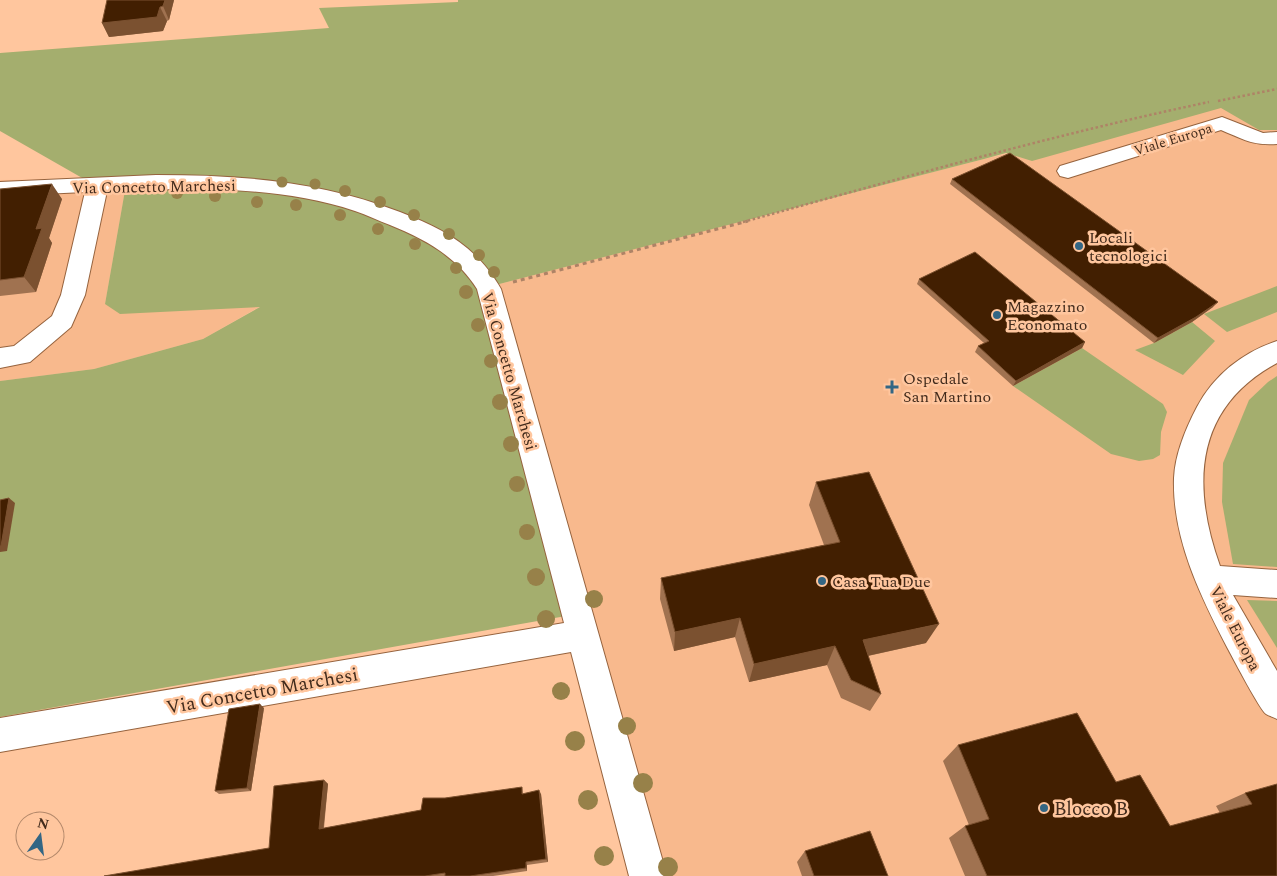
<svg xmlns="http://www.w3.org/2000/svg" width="1277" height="876" font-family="Spectral,serif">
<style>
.built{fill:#f8b98d}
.green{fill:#a4ae6e}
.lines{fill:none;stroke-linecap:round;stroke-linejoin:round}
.minor-casing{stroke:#96633e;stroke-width:2}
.path-far1{stroke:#ae8366;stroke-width:2.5;stroke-dasharray:2.5 2.5;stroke-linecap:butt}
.path{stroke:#ae8366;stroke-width:3;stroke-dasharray:4 4;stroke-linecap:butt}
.minor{fill:#fff;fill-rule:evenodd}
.tree{fill:#978149}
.wall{fill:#a07250}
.shaded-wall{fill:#7b5130}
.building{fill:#421f01;stroke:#7b5130}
.poi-dot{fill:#336684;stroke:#ffc69e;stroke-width:2}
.labels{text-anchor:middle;stroke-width:5;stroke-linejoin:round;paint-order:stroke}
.far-street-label{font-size:14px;fill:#422b1c;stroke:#ffc69e}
.street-label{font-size:16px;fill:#422b1c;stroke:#ffc69e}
.poi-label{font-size:16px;fill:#422b1c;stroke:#ffc69e;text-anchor:start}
.near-street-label{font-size:19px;fill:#422b1c;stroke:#ffc69e}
.near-poi-label{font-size:19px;fill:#422b1c;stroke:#ffc69e;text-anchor:start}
</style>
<rect width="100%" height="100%" fill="#ffc69e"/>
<g class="built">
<path d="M1277,93V876H649L480,289L984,159Z"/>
<path d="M127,179L105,304L261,306L203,339L94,369L0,381V180Z"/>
</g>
<g class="green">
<path d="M458,0H1277V130H1259L1221,108L1032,161L1006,153L984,159L480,289L566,616L0,717V381L94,369L203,339L260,307L120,314L105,304L127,179H84L0,131V53L329,28L319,8L458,2Z"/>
<path d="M1277,286V312L1227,332L1204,314Z"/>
<path d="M1192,322L1215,341L1183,375L1135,350L1154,343Z"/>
<path d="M1082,348L1163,404L1167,412L1161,432L1160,455L1153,459L1139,461L1111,454L1013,386Z"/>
<path d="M1277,376V567L1233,564L1222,502L1223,463L1249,400L1268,382Z"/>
<path d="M1247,600L1277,601V648Z"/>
</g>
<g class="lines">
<g class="minor-casing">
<g id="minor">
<path d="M1222,117L1263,133L1277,132V144C1253,146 1243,139 1221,130L1068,178L1060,176L1057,171L1060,166Z"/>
<path d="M156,175C242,175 320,181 400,212C444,229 477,247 501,289L667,876H629L571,652L0,752V718L564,623L477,289C457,257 425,239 390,225C379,221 367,215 355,211C276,185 189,188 107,191L85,295L71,327L30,362L0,368V348L14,346L52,316L61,295L85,192L0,196V182Z"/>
<path d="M1277,341V363C1194,408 1191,485 1220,566L1277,570V598L1233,595L1277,671V719C1274,717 1269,716 1266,714C1260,710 1234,660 1228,649C1201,597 1172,539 1174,478C1175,454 1186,428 1197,407C1214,375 1243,352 1277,341Z"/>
</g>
</g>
<g class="path-far1">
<path d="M1218,101L1277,89"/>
<path d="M743,222C898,179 1052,135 1209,102"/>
</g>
<path class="path" d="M513,282L748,221"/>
<use href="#minor" class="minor"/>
</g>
<g class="tree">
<circle cx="282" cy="182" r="5.5"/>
<circle cx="315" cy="184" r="5.5"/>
<circle cx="345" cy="191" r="6"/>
<circle cx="177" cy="193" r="6"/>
<circle cx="215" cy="196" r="6"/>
<circle cx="257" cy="202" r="6"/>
<circle cx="380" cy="202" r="6"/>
<circle cx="296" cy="205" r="6"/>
<circle cx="340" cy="215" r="6"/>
<circle cx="414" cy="215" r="6"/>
<circle cx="378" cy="229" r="6"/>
<circle cx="449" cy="234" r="6"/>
<circle cx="415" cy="244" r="6"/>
<circle cx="479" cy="255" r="6"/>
<circle cx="456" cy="268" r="6"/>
<circle cx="494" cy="272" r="6"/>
<circle cx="466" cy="292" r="7"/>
<circle cx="478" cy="325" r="7"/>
<circle cx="491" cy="361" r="7"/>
<circle cx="500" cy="402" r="8"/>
<circle cx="511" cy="444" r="8"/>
<circle cx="517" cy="484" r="8"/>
<circle cx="527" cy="532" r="8"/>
<circle cx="536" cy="577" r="9"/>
<circle cx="594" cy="599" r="9"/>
<circle cx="546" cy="619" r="9"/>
<circle cx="561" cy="691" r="9"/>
<circle cx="627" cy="726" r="9"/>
<circle cx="575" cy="741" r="10"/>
<circle cx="643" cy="783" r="10"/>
<circle cx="588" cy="800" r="10"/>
<circle cx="604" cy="856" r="10"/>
<circle cx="668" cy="867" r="10"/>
</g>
<g class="wall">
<path d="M174,0L169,20L167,21L163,31L109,37L102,23Z"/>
<path d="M952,179L1213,307L1192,322L1154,343L950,184Z"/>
<path d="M0,189L62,199L49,238L52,243L36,292L0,296Z"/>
<path d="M919,279L1085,342L1082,348L1013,386L975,352L978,346L984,343L917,284Z"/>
<path d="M816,482L926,643L868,656L881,694L870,711L841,698L827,665L749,682L735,637L674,651L660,599L661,578L824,545L809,505Z"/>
<path d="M264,708L251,791L219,794L215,791Z"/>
<path d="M958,745L1116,782L1170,826L1220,813L1216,806L1245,793L1277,784V876H965L949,838L965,826L969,825L943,761Z"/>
<path d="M324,780L328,784L324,828L421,810L445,798L522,787L523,794H541L548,862L527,865V871L493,876H104L269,848Z"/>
<path d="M805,851L888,876H802L797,862Z"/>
</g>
<g class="shaded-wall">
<path d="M165,0H174L169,20L163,6Z"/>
<path d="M160,7L167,21L163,31L109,37L102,23Z"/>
<path d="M52,184L62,199L49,238L52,243L36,292L24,277L36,229Z"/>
<path d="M1218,302L1213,307L1192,322L1154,343L1158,338Z"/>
<path d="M1085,342L1082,348L1013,386L1016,381Z"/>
<path d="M9,498L15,503L7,551L0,552V546Z"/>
<path d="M740,618L735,637L674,651L675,632Z"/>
<path d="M939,624L926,643L853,659L863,640Z"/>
<path d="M835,646L827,665L749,682L754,664Z"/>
<path d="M260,704L264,708L251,791L247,788Z"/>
<path d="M324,780L328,784L323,832L319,829Z"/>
<path d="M539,790L541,794L548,862L546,859Z"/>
<path d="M526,862L527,865V871L526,868Z"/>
</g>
<g class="building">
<path d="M107,0H165L163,6L160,7L157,17L102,23Z"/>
<path d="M1010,153L1218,302L1196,317L1158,338L952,179Z"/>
<path d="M52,184L36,229L42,228L24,277L0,280V189Z"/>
<path d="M975,252L1085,342L1016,381L978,346L989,341L919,279Z"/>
<path d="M869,472L939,624L863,640L881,694L851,680L835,646L754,664L740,618L675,632L661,578L840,542L816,482Z"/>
<path d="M9,498L1,546H0V500Z"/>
<path d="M260,704L247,788L215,791L229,709Z"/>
<path d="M1077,713L1116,782L1140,775L1170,826L1252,804L1245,793L1277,784V876H987L965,826L989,819L958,745Z"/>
<path d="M324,780L319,829L421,810L423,798H445L522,787V794L539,790L546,859L526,862V868L470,876H445V873L425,876H104L269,848L274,786Z"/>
<path d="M870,831L888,876H814L805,851Z"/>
</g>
<g class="poi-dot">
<circle cx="1079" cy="246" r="5"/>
<circle cx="997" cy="315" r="5"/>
<path d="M889.5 379.5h5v5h5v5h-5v5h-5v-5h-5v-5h5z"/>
<circle cx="822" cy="581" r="5"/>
<circle cx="1044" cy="808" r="5"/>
</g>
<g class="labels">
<g class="far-street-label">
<text transform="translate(1173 139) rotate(-17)" y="5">Viale Europa</text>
</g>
<g class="street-label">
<text transform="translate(154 186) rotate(-1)" y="6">Via Concetto Marchesi</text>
<text transform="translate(510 371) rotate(74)" y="6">Via Concetto Marchesi</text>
<text transform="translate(1236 628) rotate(63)" y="6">Viale Europa</text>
</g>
<g class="poi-label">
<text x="1089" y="243">Locali<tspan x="1089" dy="18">tecnologici</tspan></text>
<text x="1007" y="312">Magazzino<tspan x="1007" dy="18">Economato</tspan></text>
<text x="903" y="384">Ospedale<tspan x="903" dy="18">San Martino</tspan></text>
<text x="832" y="587">Casa Tua Due</text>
</g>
<g class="near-street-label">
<text transform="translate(262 690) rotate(-10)" y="7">Via Concetto Marchesi</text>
</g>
<g class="near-poi-label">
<text x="1054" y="815">Blocco B</text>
</g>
</g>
<g transform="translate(40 836) rotate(14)"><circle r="24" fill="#ffc69e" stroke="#b3886a"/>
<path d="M0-4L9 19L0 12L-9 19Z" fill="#336684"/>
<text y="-8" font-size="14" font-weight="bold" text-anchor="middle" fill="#422b1c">N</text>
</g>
</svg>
